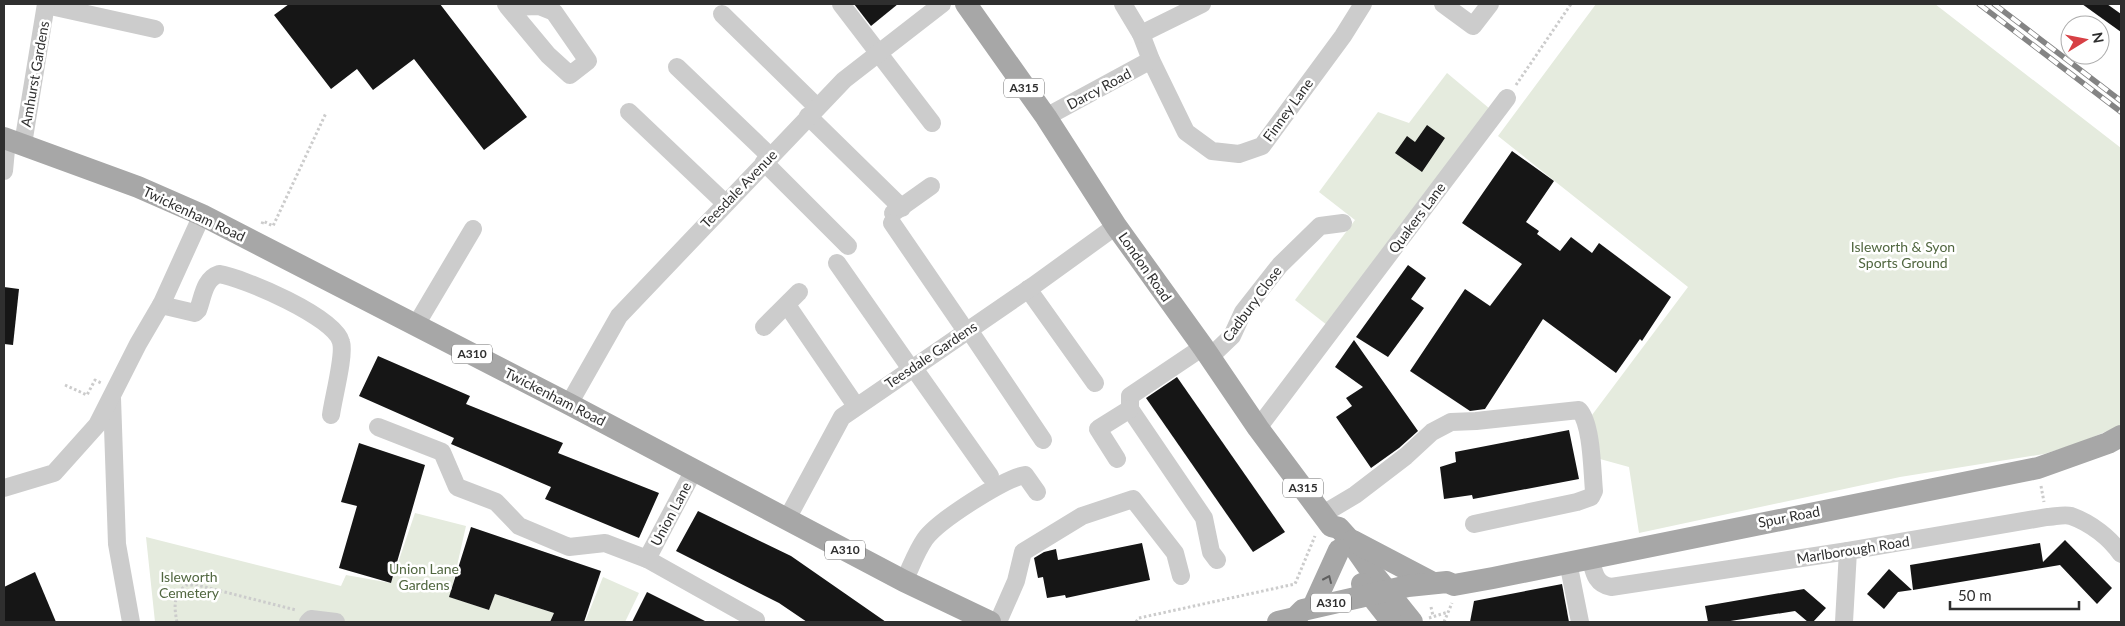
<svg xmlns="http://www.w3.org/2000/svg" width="2125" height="626" font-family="Lato,sans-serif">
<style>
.green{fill:#e5ebde}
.building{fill:#161616}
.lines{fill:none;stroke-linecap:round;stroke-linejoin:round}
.path{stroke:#ccc;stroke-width:3;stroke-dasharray:2.5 2.5;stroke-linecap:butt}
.minor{stroke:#ccc;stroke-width:18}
.major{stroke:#a7a7a7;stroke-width:22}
.rail-casing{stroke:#848484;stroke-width:5.5}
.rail{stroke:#fff;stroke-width:4;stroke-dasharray:11;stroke-linecap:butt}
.oneway{stroke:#5f5f5f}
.labels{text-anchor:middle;stroke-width:5;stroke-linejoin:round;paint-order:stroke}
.shield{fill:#fff;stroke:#6d6d6d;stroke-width:1}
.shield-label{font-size:12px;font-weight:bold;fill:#2f2f2f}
.street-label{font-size:14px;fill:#2f2f2f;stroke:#fff}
.park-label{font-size:14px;fill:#516740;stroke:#fff}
</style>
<rect width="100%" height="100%" fill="#fff"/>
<g class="green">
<path d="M1596,4H1935L2121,148V425L2079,443L2044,454L1900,477L1639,533L1629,467L1600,459L1592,415L1688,287L1498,136Z"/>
<path d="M1447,73L1490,109L1327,325L1295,300L1355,220L1319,192L1378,112L1409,123Z"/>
<path d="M415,513L466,526L450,597L489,610L495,594L554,613L550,622H155L146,537L341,586L346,575L391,583Z"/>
<path d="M603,577L639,593L625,622H585Z"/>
</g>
<g class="building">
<path d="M289,4H440L527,117L484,150L414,59L373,90L357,69L331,89L274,15Z"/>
<path d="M854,4H898L871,26Z"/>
<path d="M2082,4H2107L2121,14V32Z"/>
<path d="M1427,125L1445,138L1422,172L1395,153L1407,136L1415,142Z"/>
<path d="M1512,151L1554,181L1526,222L1539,231L1537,234L1560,251L1571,237L1592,253L1599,243L1671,297L1642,341L1640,339L1616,373L1543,319L1485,409L1470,411L1410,371L1465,289L1490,306L1522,264L1462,223Z"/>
<path d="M1408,265L1426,278L1411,299L1424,308L1388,357L1356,337Z"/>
<path d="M4,287L19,289L13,345L4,344Z"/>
<path d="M1354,340L1418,431L1399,448L1371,468L1336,417L1352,406L1346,398L1363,387L1335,367Z"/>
<path d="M378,356L470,396L466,404L563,443L558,453L659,493L639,538L545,499L551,487L451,444L454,438L359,396Z"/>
<path d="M1177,377L1285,532L1253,552L1146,398Z"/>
<path d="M1569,430L1579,479L1473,499L1472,495L1444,499L1440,467L1456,462L1455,452Z"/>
<path d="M359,443L425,465L391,583L339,568L357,506L341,502Z"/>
<path d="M698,511L791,556L886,622H807L779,603L676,551Z"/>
<path d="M471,527L601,571L584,622H550L554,613L495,594L489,610L449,597Z"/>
<path d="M2065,540L2112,588L2097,604L2060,565L1913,590L1910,565L2040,543L2043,562Z"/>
<path d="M1142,543L1150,580L1066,598L1065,595L1047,598L1043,577L1038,578L1034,558L1044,552L1056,549L1058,560Z"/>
<path d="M1889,569L1912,590L1898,592L1884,609L1867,594Z"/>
<path d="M35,572L56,622H4V587Z"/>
<path d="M1562,584L1569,622H1470L1474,601Z"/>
<path d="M1804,589L1826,608L1813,622H1808L1795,611L1724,622H1708L1705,606Z"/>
<path d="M647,592L707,622H632Z"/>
</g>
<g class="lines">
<g class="path">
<path d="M1516,85L1571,4"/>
<path d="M262,224L263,221L273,226L326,113"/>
<path d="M65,385L87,395L95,380L101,383"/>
<path d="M2041,486L2044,502"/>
<path d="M1431,607L1433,616"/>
<path d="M1429,618L1448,612"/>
<path d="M177,622C174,607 173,595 186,585H197L296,610"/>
<path d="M1136,622L1139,618L1295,584L1315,536"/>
<path d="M1444,622L1452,603"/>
</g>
<g class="minor">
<path d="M506,4L508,7L548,55L570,75L588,61L554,12L539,6L508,7"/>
<path d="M841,4L932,123"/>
<path d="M1123,4L1141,34L1151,60L1186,132L1212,151L1239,154L1262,146L1343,36L1363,4"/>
<path d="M1443,4L1473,26L1490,4"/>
<path d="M46,5L155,29"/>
<path d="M722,14L817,107"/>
<path d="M1141,34L1202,4"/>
<path d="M677,67L770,156"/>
<path d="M629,112L725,203"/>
<path d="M808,116L902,208"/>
<path d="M1046,117L1151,60"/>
<path d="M23,144L46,4"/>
<path d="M764,162L848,246"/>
<path d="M4,171L7,139"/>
<path d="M893,213L931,186"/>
<path d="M892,223L966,331"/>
<path d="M837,263L911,369"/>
<path d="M1028,289L1095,383"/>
<path d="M161,305L195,313L198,310C203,297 204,279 219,274C244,278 335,317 341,342C345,355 333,399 331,415"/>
<path d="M787,305L856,406"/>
<path d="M416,325L473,229"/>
<path d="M764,327L799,292"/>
<path d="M969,330L1043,440"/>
<path d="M1203,347L1130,396V409L1204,518L1211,552L1217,560"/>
<path d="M1210,357L1232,336L1243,312L1280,265L1320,226L1343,223"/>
<path d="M913,367L990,476"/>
<path d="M112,398L117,544L131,622"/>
<path d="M569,404L619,316L844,80L942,4"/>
<path d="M378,427L442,452L457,487L496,502L519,526L569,547L605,543L647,559L756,620"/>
<path d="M1258,428L1507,98"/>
<path d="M1117,459L1098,429L1130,409"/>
<path d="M4,488L54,473L97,425L138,344L162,303L202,215"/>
<path d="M1323,514L1355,495L1406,456L1432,432L1451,422L1476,421L1579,410C1592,424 1592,470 1594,491L1591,497L1577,502L1474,524"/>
<path d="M787,519L842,417L1033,286L1116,226"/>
<path d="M1590,557C1594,572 1595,584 1611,587L1848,551L2047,517C2054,517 2064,514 2071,516C2091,523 2110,538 2121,554"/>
<path d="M647,559L694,470"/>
<path d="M1568,562L1580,622"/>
<path d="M904,581C911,567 916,552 925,539C938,521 1003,479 1025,475L1037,492"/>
<path d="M308,622L311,619L336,622"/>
<path d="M998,622L1016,581L1023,552L1082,516L1133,499L1175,553L1181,576"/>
<path d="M1844,622L1848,551"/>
</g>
<g class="major">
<path d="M966,4L1046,117L1116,226L1203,347L1258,428L1331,526L1339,528L1348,538L1371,571L1412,622"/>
<path d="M4,138L138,187L202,215L569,404L904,581L990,622"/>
<path d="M1353,541L1433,583"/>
<path d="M1362,584L1392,622"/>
<path d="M1313,607L1339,550"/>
<path d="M1278,622L1295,618L1303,610L1408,586L1447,582L1454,585L1493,578L2038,468L2108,443L2121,436"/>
</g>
<g class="rail-casing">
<g id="rail">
<path d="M1979,4L2121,112"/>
<path d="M1994,4L2121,101"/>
</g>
</g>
<use href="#rail" class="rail"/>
</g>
<defs><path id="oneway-chevron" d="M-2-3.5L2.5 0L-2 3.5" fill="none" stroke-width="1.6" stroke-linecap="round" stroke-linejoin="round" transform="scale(1.25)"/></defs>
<use class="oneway" href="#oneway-chevron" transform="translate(1328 579) rotate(-66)"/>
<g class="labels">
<g class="shield">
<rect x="1004" y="78.5" width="40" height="19" rx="4"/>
<rect x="452" y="344.5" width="40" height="19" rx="4"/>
<rect x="1283" y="478.5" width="40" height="19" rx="4"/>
<rect x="825" y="540.5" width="40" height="19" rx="4"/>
<rect x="1311" y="593.5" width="40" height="19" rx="4"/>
</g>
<g class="shield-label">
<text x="1024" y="92">A315</text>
<text x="472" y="358">A310</text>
<text x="1303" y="492">A315</text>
<text x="845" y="554">A310</text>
<text x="1331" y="607">A310</text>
</g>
<g class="street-label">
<text transform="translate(35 74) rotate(-80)" y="5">Amhurst Gardens</text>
<text transform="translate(1099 89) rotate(-28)" y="5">Darcy Road</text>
<text transform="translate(1288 110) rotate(-54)" y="5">Finney Lane</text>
<text transform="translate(739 189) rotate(-46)" y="5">Teesdale Avenue</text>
<text transform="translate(194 214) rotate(25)" y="5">Twickenham Road</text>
<text transform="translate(1417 218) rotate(-53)" y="5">Quakers Lane</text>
<text transform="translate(1145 267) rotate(55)" y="5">London Road</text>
<text transform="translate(1252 304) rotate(-54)" y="5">Cadbury Close</text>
<text transform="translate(931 355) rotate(-34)" y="5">Teesdale Gardens</text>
<text transform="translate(555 397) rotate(27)" y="5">Twickenham Road</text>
<text transform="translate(671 514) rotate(-62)" y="5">Union Lane</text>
<text transform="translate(1789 517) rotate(-11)" y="5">Spur Road</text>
<text transform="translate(1853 550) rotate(-9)" y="5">Marlborough Road</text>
</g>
<g class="park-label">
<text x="1903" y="252">Isleworth &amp; Syon<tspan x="1903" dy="16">Sports Ground</tspan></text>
<text x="424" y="574">Union Lane<tspan x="424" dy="16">Gardens</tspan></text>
<text x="189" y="582">Isleworth<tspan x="189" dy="16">Cemetery</tspan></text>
</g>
</g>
<rect width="2125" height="626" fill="none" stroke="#2f2f2f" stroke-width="10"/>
<g transform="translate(2085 40) rotate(80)"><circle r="24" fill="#ffffff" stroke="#acacac"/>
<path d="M0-4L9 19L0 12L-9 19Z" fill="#d74045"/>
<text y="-8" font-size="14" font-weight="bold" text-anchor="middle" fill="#2f2f2f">N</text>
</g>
<path d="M1950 601v8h129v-8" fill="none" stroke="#2f2f2f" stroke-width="2.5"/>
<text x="1958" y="601" font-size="15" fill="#2f2f2f" stroke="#ffffff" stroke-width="4" paint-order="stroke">50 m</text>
</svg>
